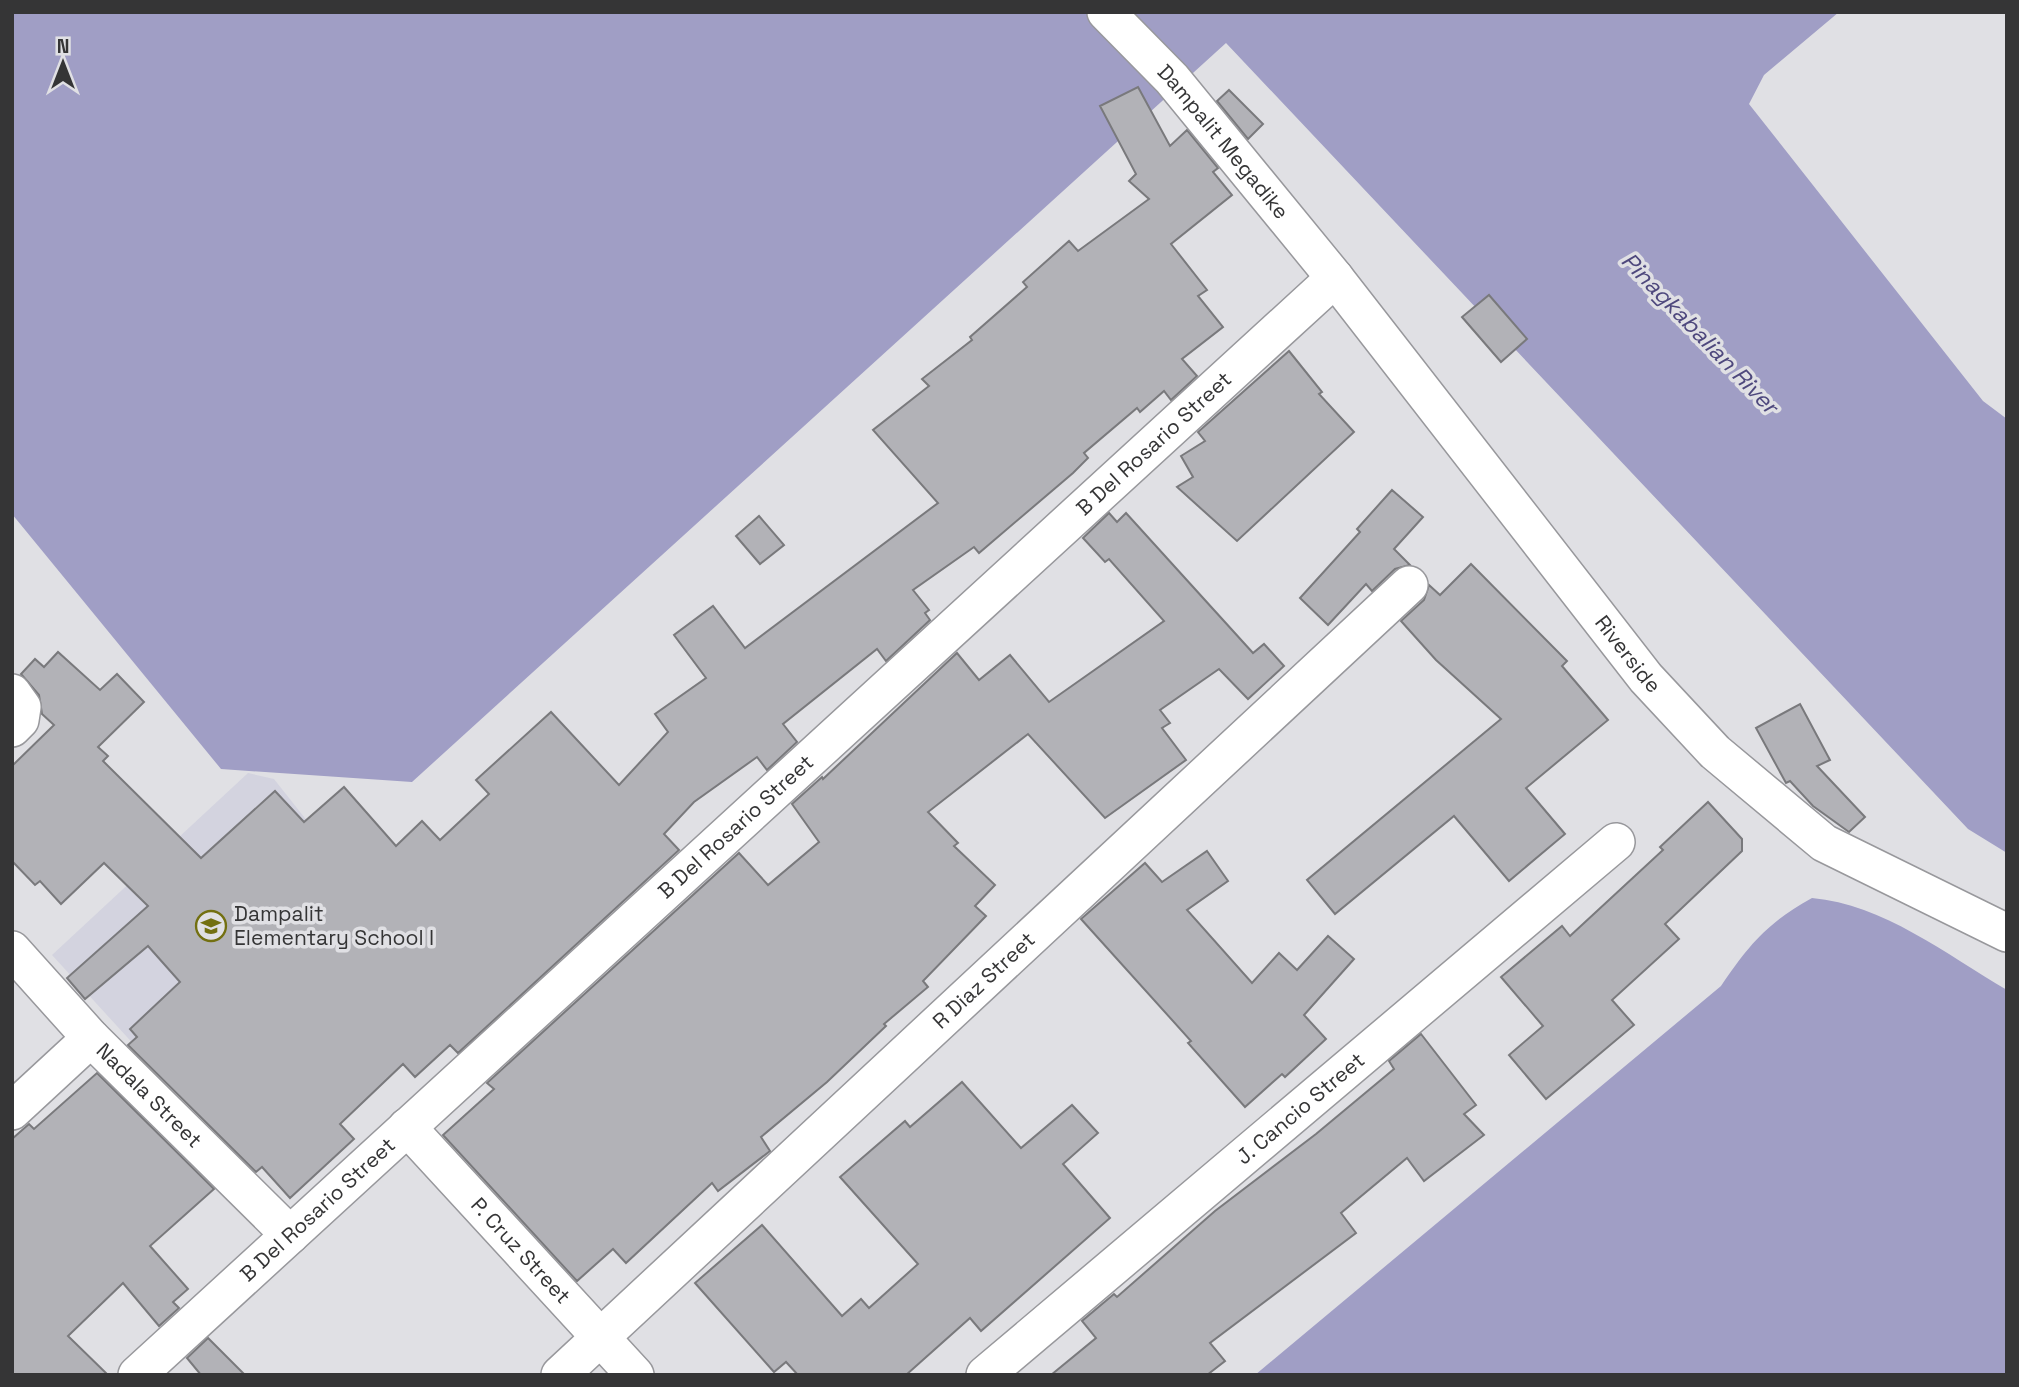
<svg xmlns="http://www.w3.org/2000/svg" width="2019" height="1387" font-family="'Space Grotesk',sans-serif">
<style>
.built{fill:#d3d3df}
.water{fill:#a09ec5}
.building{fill:#b2b2b7;stroke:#79797c;stroke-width:2}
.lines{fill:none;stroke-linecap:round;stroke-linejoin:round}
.minor-casing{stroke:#98989c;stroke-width:40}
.minor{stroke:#fff;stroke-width:37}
.labels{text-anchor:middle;stroke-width:7;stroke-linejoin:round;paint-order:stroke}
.street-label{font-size:21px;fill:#353536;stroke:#e0e0e4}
.poi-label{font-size:21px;fill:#353536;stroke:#e0e0e4;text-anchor:start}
.water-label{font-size:23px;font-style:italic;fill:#4e487d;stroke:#e0e0e4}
</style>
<rect width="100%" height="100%" fill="#e0e0e4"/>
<path class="built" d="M248,773L274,779L308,822L170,1084L52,955Z"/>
<g class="water">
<path d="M12,12H1839L1764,75L1749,104L1983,401L2007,419V853L1968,829L1226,43L412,782L221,769L12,514Z"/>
<path d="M1812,898C1883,904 1947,955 2007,990V1375H1255L1721,986C1749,945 1767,923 1812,898Z"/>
</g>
<g class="building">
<path d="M1138,87L1170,146L1187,130L1218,168L1213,172L1232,195L1171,244L1207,290L1198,296L1223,327L1182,359L1197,376L1171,400L1164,391L1140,412L1137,408L1084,453L1088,458L1073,473L979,553L974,547L913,590L929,610L925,613L930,620L886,661L877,649L783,724L797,742L767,770L757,757L694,802L664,834L679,850L458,1053L450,1045L415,1077L403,1064L340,1124L354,1139L290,1198L262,1167L256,1172L128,1045L137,1037L130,1029L180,982L148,946L85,999L67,978L148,906L104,863L61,904L40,881L35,885L12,861V766L54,725L42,714L39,695L21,674L35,659L44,667L58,652L100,690L117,674L144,702L98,747L108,756L103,761L201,858L275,791L304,822L344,787L396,846L422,821L440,840L489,794L476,780L551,712L619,785L668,732L655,714L706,678L674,635L713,606L745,648L938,503L873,430L929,386L922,379L972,340L970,337L1027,287L1023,282L1069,241L1078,251L1149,199L1129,181L1136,174L1100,106Z"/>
<path d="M1229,90L1263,124L1248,139L1217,101Z"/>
<path d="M1489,295L1527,339L1501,362L1462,317Z"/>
<path d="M1289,351L1322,392L1319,394L1354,432L1237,541L1177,487L1193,477L1181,456L1205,441L1198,432Z"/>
<path d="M1392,490L1423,517L1394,549L1410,565L1395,569L1372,591L1366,584L1328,625L1300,598L1360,532L1357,529Z"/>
<path d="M1109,513L1117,522L1126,513L1253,653L1264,644L1284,666L1248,699L1219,669L1160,710L1170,723L1162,728L1186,760L1105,818L1028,734L928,812L958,843L954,846L995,885L975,906L986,916L923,981L928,987L884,1024L886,1026L827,1082L761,1137L770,1151L718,1191L712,1183L626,1263L613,1249L577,1281L443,1135L494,1089L487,1083L739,853L768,885L819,842L792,804L822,777L823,779L957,653L979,680L1010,655L1049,702L1164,621L1109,559L1105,562L1083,538Z"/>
<path d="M759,516L784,545L760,564L736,536Z"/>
<path d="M1471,564L1567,661L1562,666L1608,720L1526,788L1565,834L1509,881L1454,816L1335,914L1307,880L1501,719L1436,660L1401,621L1424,600L1429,585L1440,595Z"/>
<path d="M1800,704L1830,760L1817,766L1865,817L1849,832L1813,806L1790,781L1786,783L1756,728Z"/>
<path d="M1708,802L1742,839V851L1665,924L1679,939L1612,1000L1634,1025L1546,1099L1509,1055L1543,1026L1501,977L1562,926L1570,936L1663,850L1660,847Z"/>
<path d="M1207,851L1228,881L1187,910L1252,983L1279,953L1297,970L1328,936L1354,959L1304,1015L1326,1039L1285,1077L1282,1074L1245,1107L1188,1043L1191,1041L1081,919L1145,863L1162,882Z"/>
<path d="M1421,1034L1476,1105L1464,1114L1484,1135L1424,1181L1407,1158L1341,1213L1356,1233L1210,1343L1225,1361L1207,1375H1051L1096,1338L1082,1321L1114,1294L1117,1297L1215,1211L1316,1134L1394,1069L1389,1061Z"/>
<path d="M97,1073L214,1189L150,1246L188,1289L173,1302L179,1308L159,1326L123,1283L68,1336L108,1375H12V1139L29,1124L34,1129Z"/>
<path d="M962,1082L1021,1148L1072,1105L1098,1133L1063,1164L1110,1218L981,1331L970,1318L906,1375H798L786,1362L774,1372L695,1283L762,1225L842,1316L861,1299L869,1308L918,1264L840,1177L905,1121L910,1127Z"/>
<path d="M208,1338L245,1375H201L187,1358Z"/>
</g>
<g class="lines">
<g class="minor-casing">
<g id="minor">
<path id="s1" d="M1106,12L1172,79L1335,278L1646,678L1715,752L1824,843L2007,933"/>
<path d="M12,693L22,707L20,720L12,728"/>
<path id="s2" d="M12,950L91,1038L290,1235"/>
<path d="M12,1111L91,1038"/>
<path id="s3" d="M407,1127L635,1375"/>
<path id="s4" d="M137,1375L1335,278"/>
<path id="s5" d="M560,1375L1409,585"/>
<path id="s6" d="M985,1375L1616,842"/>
</g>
</g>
<use href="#minor" class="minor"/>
</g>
<defs>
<g id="school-ring" transform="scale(1.575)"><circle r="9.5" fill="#e0e0e4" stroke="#737011" stroke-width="1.5"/><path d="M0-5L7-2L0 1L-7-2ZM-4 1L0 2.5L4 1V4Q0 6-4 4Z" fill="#737011"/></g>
</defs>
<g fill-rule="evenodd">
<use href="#school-ring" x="211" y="926"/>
</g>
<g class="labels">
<g class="street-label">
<text dy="7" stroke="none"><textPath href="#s1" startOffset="175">Dampalit Megadike</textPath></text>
<text dy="7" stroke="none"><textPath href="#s4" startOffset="1379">B Del Rosario Street</textPath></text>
<text dy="7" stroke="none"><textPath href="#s1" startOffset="828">Riverside</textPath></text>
<text dy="7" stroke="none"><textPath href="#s4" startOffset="812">B Del Rosario Street</textPath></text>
<text dy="7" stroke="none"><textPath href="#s5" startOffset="579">R Diaz Street</textPath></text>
<text dy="7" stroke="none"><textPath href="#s2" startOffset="200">Nadala Street</textPath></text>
<text dy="7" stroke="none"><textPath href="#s6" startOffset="413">J. Cancio Street</textPath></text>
<text dy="7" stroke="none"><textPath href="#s4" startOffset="245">B Del Rosario Street</textPath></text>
<text dy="7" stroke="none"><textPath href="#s3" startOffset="168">P. Cruz Street</textPath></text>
</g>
<g class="poi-label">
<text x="234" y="921">Dampalit<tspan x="234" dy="24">Elementary School I</tspan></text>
</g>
<g class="water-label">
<text transform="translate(1700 333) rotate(46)" y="8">Pinagkabalian River</text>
</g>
</g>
<rect width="2019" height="1387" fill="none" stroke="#353536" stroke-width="28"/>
<g transform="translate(63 63)" stroke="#e0e0e4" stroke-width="5" paint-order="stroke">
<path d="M0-5L12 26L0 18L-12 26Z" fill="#353536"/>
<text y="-10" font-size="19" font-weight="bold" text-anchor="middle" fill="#353536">N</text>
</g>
</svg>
